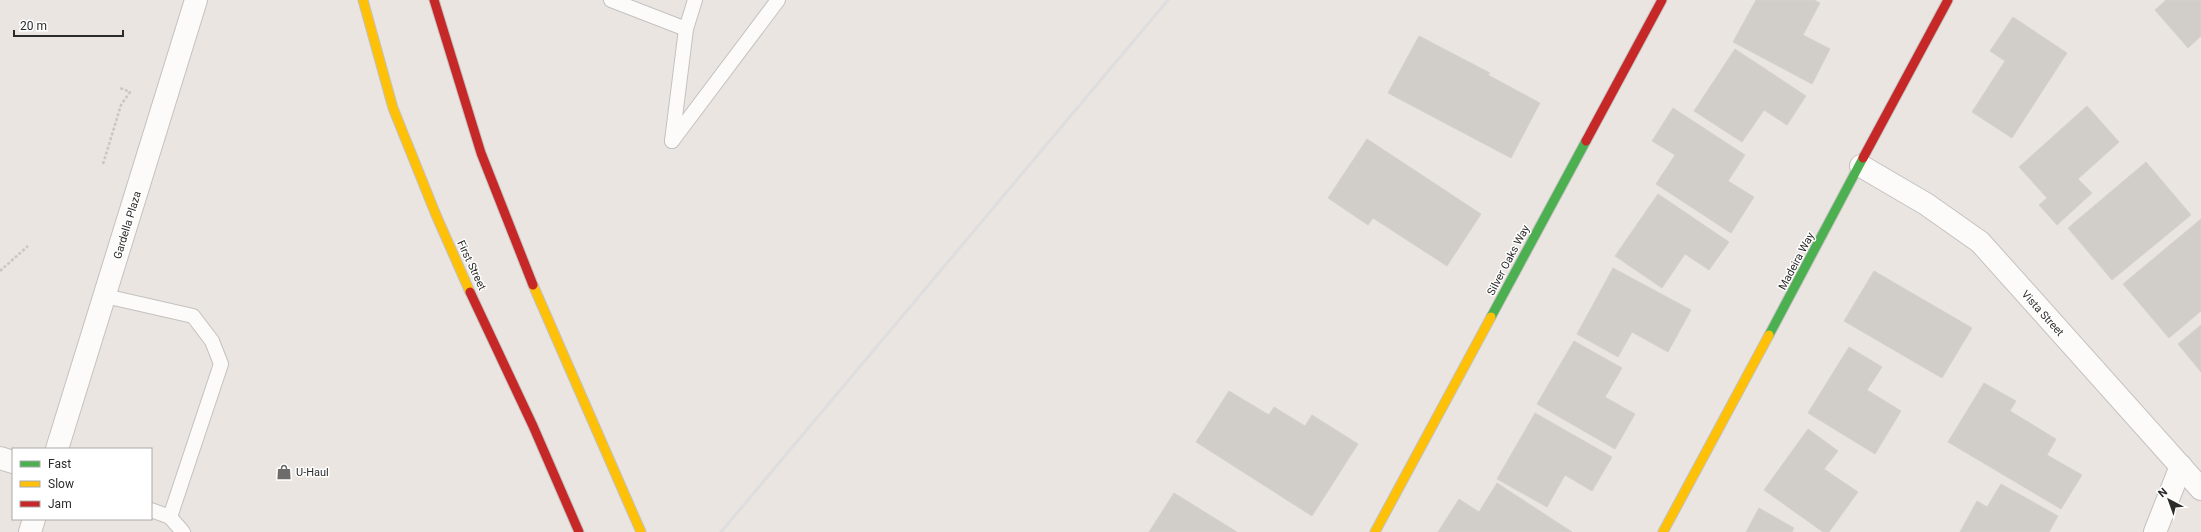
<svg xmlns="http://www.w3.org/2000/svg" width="2201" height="532" font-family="Roboto,sans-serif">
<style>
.building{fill:#d1ceca;stroke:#d5d1cd}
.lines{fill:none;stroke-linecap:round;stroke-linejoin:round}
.lane-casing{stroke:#c3c2c1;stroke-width:16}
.street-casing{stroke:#c3c2c1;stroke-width:24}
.fast-casing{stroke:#c3c2c1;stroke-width:11}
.slow-casing{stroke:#c3c2c1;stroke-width:11}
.jam-casing{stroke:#c3c2c1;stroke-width:11}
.path{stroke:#c8c7c7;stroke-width:2.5;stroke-dasharray:3 2;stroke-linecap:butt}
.lane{stroke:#fcfbfa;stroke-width:14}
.street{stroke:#fcfbfa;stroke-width:22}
.fast{stroke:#4caf50;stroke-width:9}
.slow{stroke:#ffc107;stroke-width:9}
.jam{stroke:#c62828;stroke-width:9}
.rail{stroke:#dedddf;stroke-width:3}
.labels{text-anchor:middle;stroke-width:3;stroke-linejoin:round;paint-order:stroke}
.street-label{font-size:11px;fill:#2b2b2b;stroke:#fff}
.poi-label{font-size:11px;fill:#2b2b2b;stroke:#fff;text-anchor:start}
</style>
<rect width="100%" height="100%" fill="#eae5e0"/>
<g class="building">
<path d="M1756,0H1814L1820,3L1803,35L1830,49L1812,84L1733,42Z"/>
<path d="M2166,0H2201V36L2188,48L2155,10Z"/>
<path d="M2013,17L2067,53L2012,138L1972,112L2005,61L1990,51Z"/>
<path d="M1419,36L1490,73L1488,75L1540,103L1511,158L1388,93Z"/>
<path d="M1735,49L1806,96L1787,125L1764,110L1742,142L1694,111Z"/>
<path d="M2087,106L2119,142L2078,179L2092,193L2057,225L2039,205L2047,198L2019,167Z"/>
<path d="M1673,108L1745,155L1728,181L1754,197L1731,233L1656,184L1675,155L1652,141Z"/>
<path d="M1367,139L1481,214L1447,266L1373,218L1368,225L1328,198Z"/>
<path d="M2146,162L2191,215L2112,280L2068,228Z"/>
<path d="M1658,194L1729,242L1709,270L1685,254L1662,288L1615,256Z"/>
<path d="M2201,219V311L2169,338L2123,284Z"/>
<path d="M1613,268L1691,310L1668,352L1632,332L1618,357L1577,334Z"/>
<path d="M1874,271L1972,328L1942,378L1844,321Z"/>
<path d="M2201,325V372L2178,344Z"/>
<path d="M1574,341L1622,368L1605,397L1635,414L1615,449L1537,404Z"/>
<path d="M1849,347L1882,367L1867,390L1901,411L1875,454L1808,413Z"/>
<path d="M1984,383L2016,401L2010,411L2056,439L2047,455L2082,475L2061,509L1948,442Z"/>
<path d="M1229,391L1269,415L1274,407L1305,426L1312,415L1358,444L1312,516L1196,442Z"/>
<path d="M1535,413L1612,457L1592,491L1565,475L1547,507L1497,479Z"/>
<path d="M1808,429L1838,451L1824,469L1858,492L1829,532H1823L1764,490Z"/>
<path d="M1497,483L1572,532H1438L1459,499L1479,512Z"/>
<path d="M2001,484L2058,516L2049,532H1960L1977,501L1987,507Z"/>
<path d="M1174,493L1237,532H1149Z"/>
<path d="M1759,508L1794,528L1792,532H1746Z"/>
</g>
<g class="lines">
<g class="lane-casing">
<g id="lane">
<path d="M611,0L686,29"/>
<path d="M672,141L778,0"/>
<path d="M672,141L686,29L695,0"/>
<path d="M105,296L193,316L212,341L221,364L170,517"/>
<path d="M151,510L170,517L183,532"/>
</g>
</g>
<g class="street-casing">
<g id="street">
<path d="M1861,166L1926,204L1980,242L2201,489"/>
<path d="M57,449L196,0"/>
<path d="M0,458L13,462"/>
<path d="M30,532L34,519"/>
<path d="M2155,532L2181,466"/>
</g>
</g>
<g class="fast-casing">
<g id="fast">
<path d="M1491,317L1586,141"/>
<path d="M1769,335L1863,158"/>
</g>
</g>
<g class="slow-casing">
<g id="slow">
<path d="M363,0L393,108L436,215L470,292"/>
<path d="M533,285L641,532"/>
<path d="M1375,532L1491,317"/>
<path d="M1663,532L1769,335"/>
</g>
</g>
<g class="jam-casing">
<g id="jam">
<path d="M434,0L481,153L533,285"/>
<path d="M1586,141L1662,0"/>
<path d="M1863,158L1948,0"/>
<path d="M470,292L533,426L579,532"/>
</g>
</g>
<g class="path">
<path d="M103,164L121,105L130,92L120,88"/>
<path d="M0,271L28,246"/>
</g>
<use href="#lane" class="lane"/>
<use href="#street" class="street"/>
<use href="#fast" class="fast"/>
<use href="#slow" class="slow"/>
<use href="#jam" class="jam"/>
<path class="rail" d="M721,532L1168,0"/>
</g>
<defs>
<g id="shop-bare" transform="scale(1.2)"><path d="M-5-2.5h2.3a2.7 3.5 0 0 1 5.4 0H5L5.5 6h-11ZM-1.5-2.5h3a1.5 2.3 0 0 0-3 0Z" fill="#6e6c6a" stroke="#fff" stroke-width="2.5" paint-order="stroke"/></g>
</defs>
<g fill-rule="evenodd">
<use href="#shop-bare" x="284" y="472"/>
</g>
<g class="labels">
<g class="street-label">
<text transform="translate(127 225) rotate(-73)" y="4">Gardella Plaza</text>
<text transform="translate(1508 260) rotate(-62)" y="4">Silver Oaks Way</text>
<text transform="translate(1796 261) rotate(-62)" y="4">Madeira Way</text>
<text transform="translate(472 265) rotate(65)" y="4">First Street</text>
<text transform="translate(2043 313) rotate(48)" y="4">Vista Street</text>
</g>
<g class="poi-label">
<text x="296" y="476">U-Haul</text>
</g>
</g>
<rect x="12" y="448" width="140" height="72" fill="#ffffff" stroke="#aaaaaa"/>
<rect x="20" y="461" width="20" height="6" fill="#4caf50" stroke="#aaaaaa"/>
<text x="48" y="468" font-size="12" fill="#2b2b2b">Fast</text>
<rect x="20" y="481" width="20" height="6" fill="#ffc107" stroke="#aaaaaa"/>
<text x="48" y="488" font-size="12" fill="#2b2b2b">Slow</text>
<rect x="20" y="501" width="20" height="6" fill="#c62828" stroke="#aaaaaa"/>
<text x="48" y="508" font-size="12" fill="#2b2b2b">Jam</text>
<g transform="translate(2169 500) rotate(319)" stroke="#ffffff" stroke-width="3" paint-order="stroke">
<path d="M0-3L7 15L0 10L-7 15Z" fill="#2b2b2b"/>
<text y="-6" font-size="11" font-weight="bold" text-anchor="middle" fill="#2b2b2b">N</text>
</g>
<path d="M14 30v6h109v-6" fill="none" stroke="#2b2b2b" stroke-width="2"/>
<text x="20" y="30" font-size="12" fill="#2b2b2b" stroke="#ffffff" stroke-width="3" paint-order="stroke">20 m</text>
</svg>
